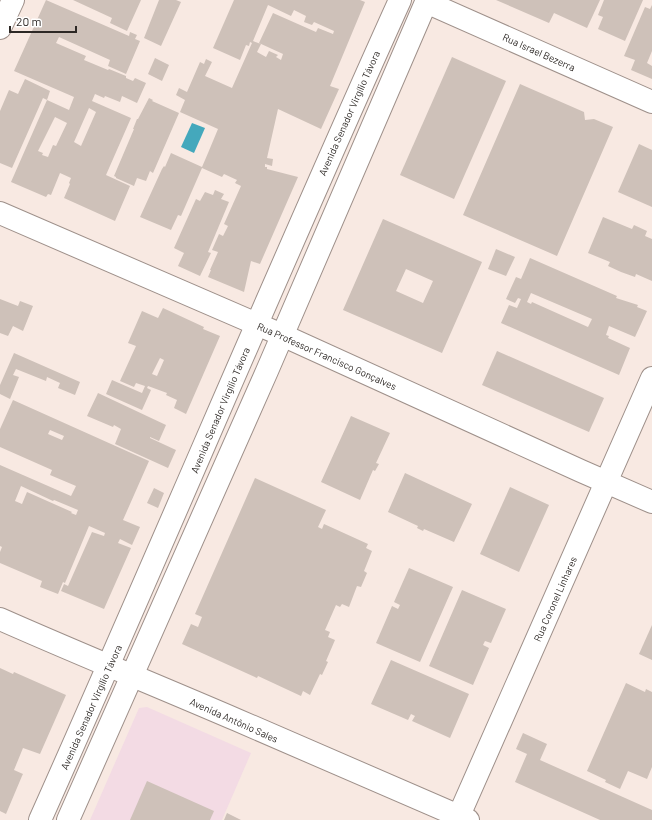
<svg xmlns="http://www.w3.org/2000/svg" width="652" height="820" font-family="Barlow,sans-serif">
<style>
.commercial{fill:#f3dbe4}
.water{fill:#44a8bc}
.building{fill:#cec1b9;fill-rule:evenodd}
.lines{fill:none;stroke-linecap:round;stroke-linejoin:round}
.minor-casing{stroke:#9e908a;stroke-width:24}
.major-casing{stroke:#9e908a;stroke-width:24}
.minor{stroke:#fff;stroke-width:22}
.major{stroke:#fff;stroke-width:22}
.labels{text-anchor:middle;stroke-width:3.5;stroke-linejoin:round;paint-order:stroke}
.street-label{font-size:10px;fill:#2d2825;stroke:#fff}
</style>
<rect width="100%" height="100%" fill="#f8e9e2"/>
<path class="commercial" d="M147,707L251,753L222,820H90L139,708Z"/>
<path class="water" d="M192,123L205,128L194,153L181,147Z"/>
<g class="building">
<path d="M46,0L129,36L130,32L137,35L135,39L140,41L126,74L108,66L110,60L59,37L56,43L86,56L84,60L108,70L109,69L126,76V78L133,81L135,78L146,83L137,103L122,96L120,102L105,96L104,98L95,94L92,101L131,118L106,175L130,186L115,221L64,198L70,184L69,183L71,178L60,173L51,195L48,194L46,197L11,182L47,100L69,110L74,97L14,71ZM89,108L96,112L81,146L74,142ZM55,117L67,123L56,146L53,145L48,157L42,155L43,153L38,151Z"/>
<path d="M73,0H141L127,31L110,23L112,18Z"/>
<path d="M159,0H176L181,2L161,46L144,38Z"/>
<path d="M234,0H360L365,2L330,86L339,89L321,129L278,109L267,158L273,159L272,166L265,164V167H267V169L298,177L260,264L251,261L244,292L208,277L211,270H210L218,252L212,250L219,234L223,236L228,226L224,224L241,186L235,183L237,180L224,174L222,177L202,168L181,216L178,215L171,230L140,217L162,169L164,166L165,167L171,153L202,167L208,153L218,129L180,112L185,100L176,95L179,88L187,92L200,62L204,64L206,59L212,62L205,76L232,88L252,43L250,42L249,46L246,45L240,60L213,48ZM268,5L291,16L294,10L306,16L304,22L312,25L314,22L334,31L333,34L318,28L316,32L273,13L259,43L283,54L281,60L276,57L278,55L269,51L266,57L257,52L261,44L253,41Z"/>
<path d="M496,0H600L587,28L554,13L549,23Z"/>
<path d="M604,0H643L625,41L598,29L603,17L598,15Z"/>
<path d="M652,5V51L647,63L652,66V79L631,70L635,60L624,56L645,7L650,9Z"/>
<path d="M452,57L506,81L454,199L400,175Z"/>
<path d="M155,58L169,65L162,81L148,74Z"/>
<path d="M25,79L50,91L47,100L43,98L12,168L0,163V111L9,90L18,94Z"/>
<path d="M520,84L584,112L585,120L594,119L613,127L557,256L463,215Z"/>
<path d="M149,98L153,100L152,101L179,113L153,173L150,171L146,181L137,178L134,186L116,178V177L114,176L134,129H133L137,119H138Z"/>
<path d="M639,144L652,150V207L618,192Z"/>
<path d="M215,190L224,194L221,199L229,202L208,252L211,253L200,276L178,266L184,253L174,248L196,199L200,201L205,192L213,195Z"/>
<path d="M603,217L632,229L634,225L647,231L645,236L652,239V281L636,274L635,277L621,272L608,266L610,262L588,253Z"/>
<path d="M383,219L482,262L442,353L343,310ZM406,269L433,281L423,303L396,291Z"/>
<path d="M496,249L515,257L506,276L488,269Z"/>
<path d="M530,258L617,296L616,298L638,305L637,307L647,311L635,337L609,326L606,335L609,336L608,338L630,348L619,375L501,323L509,305L517,308L521,299L518,298L515,303L506,299L516,277L521,279ZM531,293L592,319L588,327L532,302L531,304L527,302Z"/>
<path d="M0,299L18,306L20,301L33,306L23,331L13,326L8,336L0,333Z"/>
<path d="M163,308L204,327L203,329L220,336L186,414L174,408L177,400L166,395L167,393L148,386L147,388L151,390L142,410L106,394L112,380L142,393L145,386L136,383L134,387L120,381L136,346L128,343L142,311L158,318ZM160,358L164,360L157,376L152,374Z"/>
<path d="M497,351L604,398L589,432L482,385Z"/>
<path d="M14,353L80,382L75,395L58,388L60,383L47,377L46,381L16,369L13,375L19,377L10,399L0,394V385Z"/>
<path d="M98,393L166,425L159,441L150,437V438L176,450L168,468L115,444L121,429L114,425L113,427L87,416Z"/>
<path d="M13,400L149,461L123,520L140,527L132,545L120,539L118,543L131,548L104,609L61,591L64,584L68,586L92,532L104,536L105,533L89,526L65,583L63,582L58,594L40,587L42,581L0,563V552L2,547L0,546V465L71,496L76,486L50,475L52,470L0,447V429ZM50,430L64,436L62,440L48,434ZM21,486L53,501L54,500L78,510L76,515L71,513L72,512L27,492L22,504L15,501Z"/>
<path d="M351,416L390,433L376,463L379,464L375,471L373,470L360,500L321,482Z"/>
<path d="M405,473L472,504L454,542L424,529L423,531L417,528L418,526L388,512Z"/>
<path d="M255,478L326,510L318,527L322,529L324,524L368,544L366,548L372,551L364,571L367,573L361,587L357,586L349,607L342,604L340,607L336,605L325,630L330,632L328,637L335,640L326,661L328,662L322,675L320,674L310,695L303,691L301,696L258,676L257,678L182,644L191,624L198,627L202,617L195,614Z"/>
<path d="M510,487L549,505L519,572L480,554Z"/>
<path d="M154,488L164,493L158,508L147,503Z"/>
<path d="M409,568L453,587L420,662L376,643L392,606L398,609L400,605L394,602Z"/>
<path d="M462,590L506,609L491,643L485,641L483,645L489,648L473,685L429,666Z"/>
<path d="M652,625V660L639,654Z"/>
<path d="M391,660L469,694L450,738L412,721L415,716L411,714L408,720L371,704Z"/>
<path d="M0,668L13,674L14,672L66,695L40,754L23,748L14,770L23,774L22,776L6,814L0,811Z"/>
<path d="M626,683L645,692L646,689L652,692V767L647,779L628,771L620,789L605,782L606,780L587,771Z"/>
<path d="M523,733L547,744L540,760L652,810V820H600L515,782L527,754L516,749Z"/>
<path d="M147,781L214,811L210,820H130Z"/>
<path d="M227,813L241,820H224Z"/>
</g>
<g class="lines">
<g class="minor-casing">
<g id="minor">
<path d="M426,2L652,102"/>
<path d="M0,28L13,0"/>
<path d="M0,213L282,335L581,471L652,502"/>
<path d="M457,820L652,378"/>
</g>
</g>
<g class="major-casing">
<g id="major">
<path d="M0,619C79,654 158,686 237,720C314,754 391,787 468,820"/>
<path d="M40,820C162,547 277,272 400,0"/>
<path d="M68,820L267,371L427,0"/>
</g>
</g>
<use href="#minor" class="minor"/>
<use href="#major" class="major"/>
</g>
<g class="labels">
<g class="street-label">
<text transform="translate(539 52) rotate(24)" y="4">Rua Israel Bezerra</text>
<text transform="translate(349 113) rotate(-66)" y="4">Avenida Senador Virgílio Távora</text>
<text transform="translate(327 356) rotate(24)" y="4">Rua Professor Francisco Gonçalves</text>
<text transform="translate(220 410) rotate(-67)" y="4">Avenida Senador Virgílio Távora</text>
<text transform="translate(555 599) rotate(-66)" y="4">Rua Coronel Linhares</text>
<text transform="translate(91 707) rotate(-66)" y="4">Avenida Senador Virgílio Távora</text>
<text transform="translate(234 720) rotate(24)" y="4">Avenida Antônio Sales</text>
</g>
</g>
<path d="M10 26v6h66v-6" fill="none" stroke="#2d2825" stroke-width="2"/>
<text x="16" y="26" font-size="12" fill="#2d2825" stroke="#ffffff" stroke-width="3" paint-order="stroke">20 m</text>
</svg>
